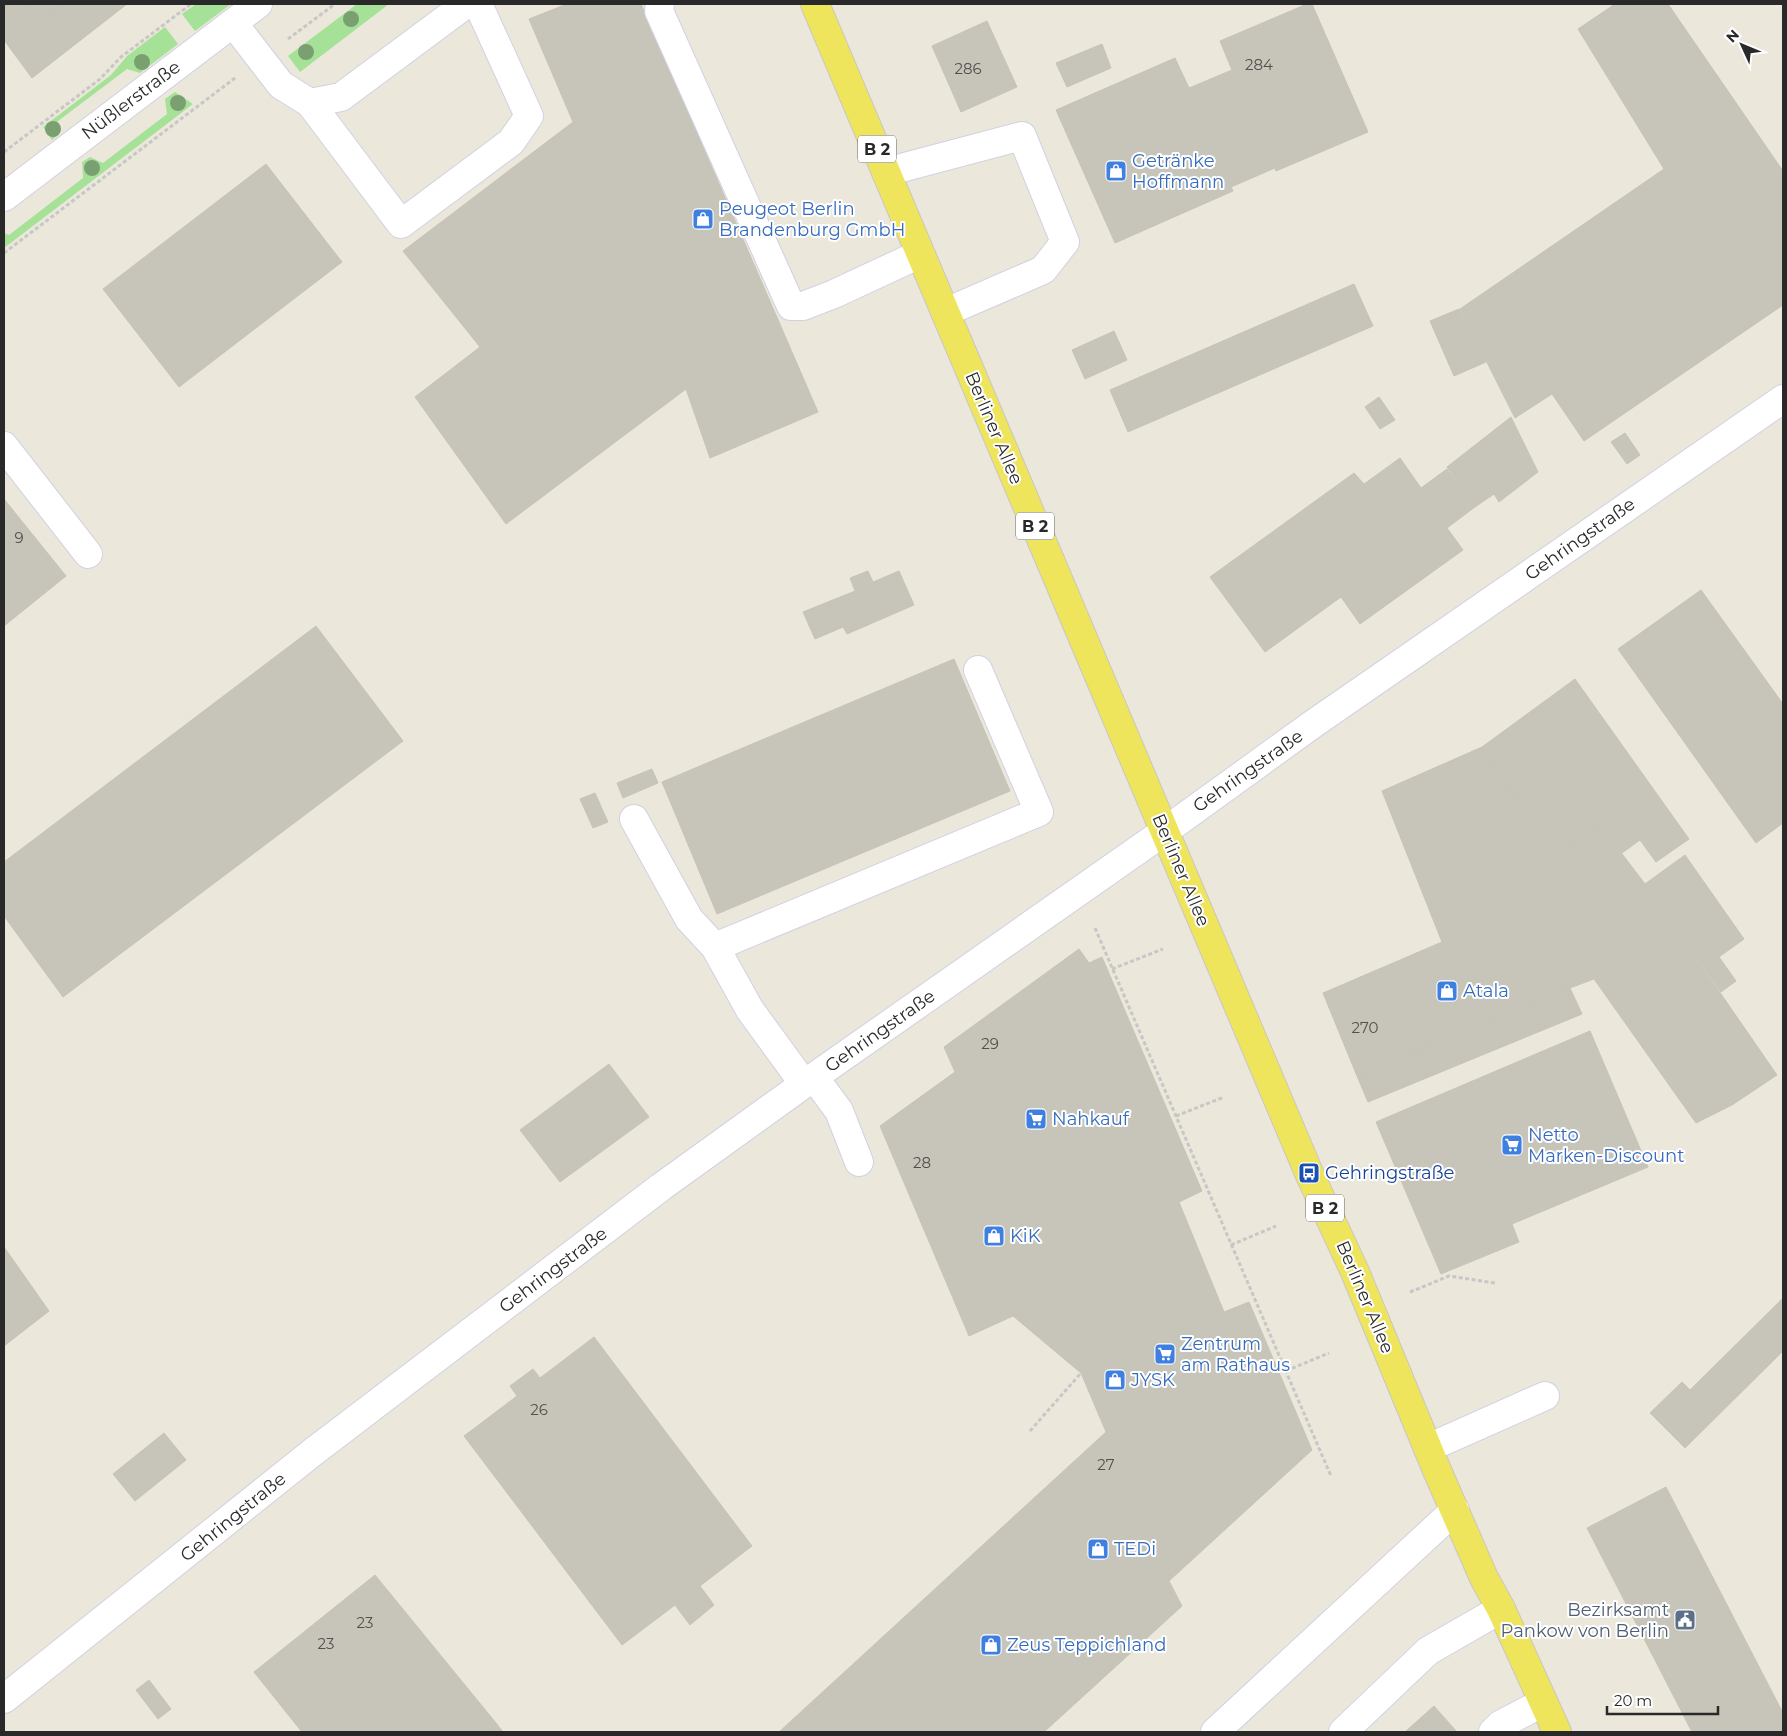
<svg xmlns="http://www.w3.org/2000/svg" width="1787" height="1736" font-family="Montserrat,sans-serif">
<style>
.green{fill:#a5e298}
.building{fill:#c7c5ba;stroke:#c7c3b5}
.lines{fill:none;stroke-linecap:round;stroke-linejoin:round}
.minor-casing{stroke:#d1d1e2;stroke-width:30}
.major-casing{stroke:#c7c7c7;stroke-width:30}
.path{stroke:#c7c7c7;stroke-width:3;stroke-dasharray:4 2.5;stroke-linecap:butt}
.minor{stroke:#fff;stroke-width:28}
.major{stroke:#efe55d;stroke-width:28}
.tree{fill:#7aa071}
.labels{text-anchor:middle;stroke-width:4;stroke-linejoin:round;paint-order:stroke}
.number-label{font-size:15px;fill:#50504d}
.shield{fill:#fff;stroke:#696969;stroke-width:1}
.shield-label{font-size:16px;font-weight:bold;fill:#292929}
.street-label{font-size:18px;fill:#292929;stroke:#fff}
.shop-label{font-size:18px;fill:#366cbe;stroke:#fff;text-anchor:start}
.transit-label{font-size:18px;fill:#164399;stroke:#fff;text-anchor:start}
.service-label{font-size:18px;fill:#4e5e75;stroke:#fff;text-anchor:end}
</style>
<rect width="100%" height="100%" fill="#ebe7db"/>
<g class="green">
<path d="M196,4H231L195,31L182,14Z"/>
<path d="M357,4H389L300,72L288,56Z"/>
<path d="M165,27L178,44L140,73L127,69L58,121V135L52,140L43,127L111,75L127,56Z"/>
<path d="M175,92L193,104L4,248V233L9,235L83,178L82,162L90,157L103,163L167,114L165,99Z"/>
</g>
<g class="building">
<path d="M4,4H26L39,21L61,4H127L32,78L4,40Z"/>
<path d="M26,4H61L39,21Z"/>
<path d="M567,4H641L818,412L710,458L686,389L506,524L415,397L480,347L403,251L573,122L529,19Z"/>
<path d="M1307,4H1312L1368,132L1276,171L1275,168L1231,187L1233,191L1115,243L1056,110L1175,58L1189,88L1232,70L1220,41Z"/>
<path d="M1615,4H1668L1783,171V305L1584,441L1552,394L1515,418L1460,309L1664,169L1578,29Z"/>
<path d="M987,21L1017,87L961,112L932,46Z"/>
<path d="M1102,44L1111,68L1067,87L1056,63Z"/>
<path d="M266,164L342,262L179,387L103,289Z"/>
<path d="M1354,284L1373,326L1128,432L1110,390Z"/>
<path d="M1459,309L1486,362L1454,376L1430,321Z"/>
<path d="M1114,331L1127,360L1085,379L1072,350Z"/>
<path d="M1379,397L1395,420L1380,429L1365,407Z"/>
<path d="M1511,417L1538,472L1499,502L1494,494L1475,507L1447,467Z"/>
<path d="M1625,433L1640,455L1627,464L1611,442Z"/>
<path d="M1400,458L1421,488L1447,469L1475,507L1447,528L1463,550L1360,624L1341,597L1265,652L1210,577L1354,473L1364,484Z"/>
<path d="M4,499L66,576L4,626Z"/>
<path d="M868,571L873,582L899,571L914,605L847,634L843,627L815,639L803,612L855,591L850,578Z"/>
<path d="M1701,590L1783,704V823L1756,843L1618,649Z"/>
<path d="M316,626L403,741L63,997L4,916V862Z"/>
<path d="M954,659L1010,791L717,914L662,782Z"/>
<path d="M1575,679L1689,839L1656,862L1640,840L1622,853L1600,825L1554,857L1482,747Z"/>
<path d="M1482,747L1554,857L1600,825L1645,884L1777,1075L1732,1105L1696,1123L1594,979L1570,988L1357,1076L1323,993L1442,942L1382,791Z"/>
<path d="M652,769L658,783L623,798L617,783Z"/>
<path d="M595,793L608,822L593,828L580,799Z"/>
<path d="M1685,855L1744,939L1719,957L1736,981L1721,992L1645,884Z"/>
<path d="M1079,949L1089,963L1102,957L1202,1191L1179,1202L1224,1312L1249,1302L1312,1450L1169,1581L1182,1606L1044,1732H779L1106,1432L1081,1373L1013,1316L969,1336L880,1126L955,1072L944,1047Z"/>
<path d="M1570,988L1582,1014L1368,1102L1357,1076Z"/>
<path d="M1590,1031L1648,1167L1512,1224L1519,1242L1441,1274L1376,1122Z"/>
<path d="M609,1064L649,1117L560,1182L520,1130Z"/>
<path d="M4,1247L49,1311L4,1346Z"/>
<path d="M1783,1298V1351L1685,1448L1650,1413L1682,1382L1690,1390Z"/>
<path d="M594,1337L752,1546L700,1586L714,1605L690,1625L675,1605L622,1645L464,1436L517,1396L510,1386L533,1369L540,1378Z"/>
<path d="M164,1433L186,1460L135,1501L113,1474Z"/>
<path d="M1666,1487L1783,1713V1732H1692L1587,1528Z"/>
<path d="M375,1575L496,1723L485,1732H302L254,1672Z"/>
<path d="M149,1680L171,1709L158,1719L136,1690Z"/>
<path d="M1434,1706L1457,1732H1405Z"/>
<path d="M496,1723L503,1732H485Z"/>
</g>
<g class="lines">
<g class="minor-casing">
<g id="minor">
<path d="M660,4L659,11L791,306H803L834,294L920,254"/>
<path d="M233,23L281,85L310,103L341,97L466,4"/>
<path d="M310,103L401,224L511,142L529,116L478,4"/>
<path d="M886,172L1022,136L1065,242L1043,270L946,312"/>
<path d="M4,197L258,4"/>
<path d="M4,446L88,554"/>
<path d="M634,819L689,919L715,947"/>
<path d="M814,1077L839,1111L859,1162"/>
<path d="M804,1084L750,1010L715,947L1039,812L978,670"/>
<path d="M1428,1448L1545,1396"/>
<path d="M4,1699L313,1452L661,1187L804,1084L1165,831L1313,724L1783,399"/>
<path d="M1215,1732L1455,1510"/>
<path d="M1343,1732L1428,1651L1501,1609"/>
<path d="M1493,1732L1500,1725L1542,1703"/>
</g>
</g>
<g class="major-casing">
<path id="major" d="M815,4L1309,1173L1355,1272L1436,1468L1484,1578L1501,1609L1557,1732"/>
</g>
<g class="path">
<path d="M288,39L335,4"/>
<path d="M4,152L100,79L121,57L191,4"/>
<path d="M4,253L235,78"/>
<path d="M1095,928L1331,1476"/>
<path d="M1112,969L1163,949"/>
<path d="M1176,1116L1224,1097"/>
<path d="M1231,1245L1276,1226"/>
<path d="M1410,1292L1449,1276L1495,1283"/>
<path d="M1286,1371L1329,1353"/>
<path d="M1030,1431L1081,1373"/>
</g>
<use href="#minor" class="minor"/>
<use href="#major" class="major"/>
</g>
<g class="tree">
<circle cx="351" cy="19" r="8"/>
<circle cx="306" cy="52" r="8"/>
<circle cx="142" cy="62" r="8"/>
<circle cx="178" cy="103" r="8"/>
<circle cx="53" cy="129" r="8"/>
<circle cx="92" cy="168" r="8"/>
</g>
<defs>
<g id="shop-square" transform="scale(1.125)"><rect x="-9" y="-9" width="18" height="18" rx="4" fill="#3f7fe0" stroke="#fff"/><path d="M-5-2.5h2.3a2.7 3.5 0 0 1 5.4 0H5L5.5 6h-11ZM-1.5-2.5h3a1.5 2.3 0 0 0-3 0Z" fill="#fff"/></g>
<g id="supermarket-square" transform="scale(1.125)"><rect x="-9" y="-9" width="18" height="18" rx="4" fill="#3f7fe0" stroke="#fff"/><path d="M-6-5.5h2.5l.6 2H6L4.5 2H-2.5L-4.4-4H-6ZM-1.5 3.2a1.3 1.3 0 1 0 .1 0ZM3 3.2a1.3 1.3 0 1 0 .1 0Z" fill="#fff"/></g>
<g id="bus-square" transform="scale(1.125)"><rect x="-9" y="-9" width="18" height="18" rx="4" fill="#1a4fb4" stroke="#fff"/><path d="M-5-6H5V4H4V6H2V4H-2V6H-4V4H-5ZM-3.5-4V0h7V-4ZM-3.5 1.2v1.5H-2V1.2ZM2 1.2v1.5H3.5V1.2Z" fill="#fff"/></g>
<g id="civic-square" transform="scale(1.125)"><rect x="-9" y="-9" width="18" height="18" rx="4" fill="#5c6f8a" stroke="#fff"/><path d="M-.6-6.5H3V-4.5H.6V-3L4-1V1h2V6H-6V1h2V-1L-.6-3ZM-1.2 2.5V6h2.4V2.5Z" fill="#fff"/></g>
</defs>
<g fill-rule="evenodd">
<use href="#shop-square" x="1116" y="171"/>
<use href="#shop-square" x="703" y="219"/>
<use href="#shop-square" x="1447" y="991"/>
<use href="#supermarket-square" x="1036" y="1119"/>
<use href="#supermarket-square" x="1512" y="1145"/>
<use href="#bus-square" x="1309" y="1173"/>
<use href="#shop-square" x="994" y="1236"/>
<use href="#supermarket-square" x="1165" y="1354"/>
<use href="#shop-square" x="1115" y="1380"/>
<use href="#shop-square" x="1098" y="1549"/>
<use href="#civic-square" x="1685" y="1620"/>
<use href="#shop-square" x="991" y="1645"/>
</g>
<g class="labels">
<g class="number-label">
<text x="1259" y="70">284</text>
<text x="968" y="74">286</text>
<text x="19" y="543">9</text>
<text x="1365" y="1033">270</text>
<text x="990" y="1049">29</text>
<text x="922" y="1168">28</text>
<text x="539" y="1415">26</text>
<text x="1106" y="1470">27</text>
<text x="365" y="1628">23</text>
<text x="326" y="1649">23</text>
</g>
<g class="shield">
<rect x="858" y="135.5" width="38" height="27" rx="4"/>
<rect x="1016" y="512.5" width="38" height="27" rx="4"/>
<rect x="1306" y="1194.5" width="38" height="27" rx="4"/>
</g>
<g class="shield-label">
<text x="877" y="155">B 2</text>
<text x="1035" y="532">B 2</text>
<text x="1325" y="1214">B 2</text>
</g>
<g class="street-label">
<text transform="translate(131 100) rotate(-37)" y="6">Nüßlerstraße</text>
<text transform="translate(994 428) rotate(67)" y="6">Berliner Allee</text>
<text transform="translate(1580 539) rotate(-35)" y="6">Gehringstraße</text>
<text transform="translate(1248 771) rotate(-35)" y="6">Gehringstraße</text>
<text transform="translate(1181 870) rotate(67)" y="6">Berliner Allee</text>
<text transform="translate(880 1031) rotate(-35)" y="6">Gehringstraße</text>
<text transform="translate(553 1270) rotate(-37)" y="6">Gehringstraße</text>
<text transform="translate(1365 1297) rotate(67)" y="6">Berliner Allee</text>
<text transform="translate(233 1517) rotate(-39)" y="6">Gehringstraße</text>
</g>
<g class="shop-label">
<text x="1132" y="167">Getränke<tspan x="1132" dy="21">Hoffmann</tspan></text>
<text x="719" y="215">Peugeot Berlin<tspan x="719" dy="21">Brandenburg GmbH</tspan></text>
<text x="1463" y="997">Atala</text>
<text x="1052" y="1125">Nahkauf</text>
<text x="1528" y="1141">Netto<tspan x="1528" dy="21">Marken-Discount</tspan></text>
<text x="1010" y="1242">KiK</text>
<text x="1181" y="1350">Zentrum<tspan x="1181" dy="21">am Rathaus</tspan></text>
<text x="1131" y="1386">JYSK</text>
<text x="1114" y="1555">TEDi</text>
<text x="1007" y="1651">Zeus Teppichland</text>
</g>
<g class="transit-label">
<text x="1325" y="1179">Gehringstraße</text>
</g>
<g class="service-label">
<text x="1669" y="1616">Bezirksamt<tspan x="1669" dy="21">Pankow von Berlin</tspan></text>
</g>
</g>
<rect width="1787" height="1736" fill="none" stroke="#292929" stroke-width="10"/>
<g transform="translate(1742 45) rotate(314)" stroke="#ffffff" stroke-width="4" paint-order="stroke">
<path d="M0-4L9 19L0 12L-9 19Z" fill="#292929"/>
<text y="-8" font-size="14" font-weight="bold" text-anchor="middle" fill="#292929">N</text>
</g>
<path d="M1607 1706v8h111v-8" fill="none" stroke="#292929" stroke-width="2.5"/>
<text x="1614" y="1706" font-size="15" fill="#292929" stroke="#ffffff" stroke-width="4" paint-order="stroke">20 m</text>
</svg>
